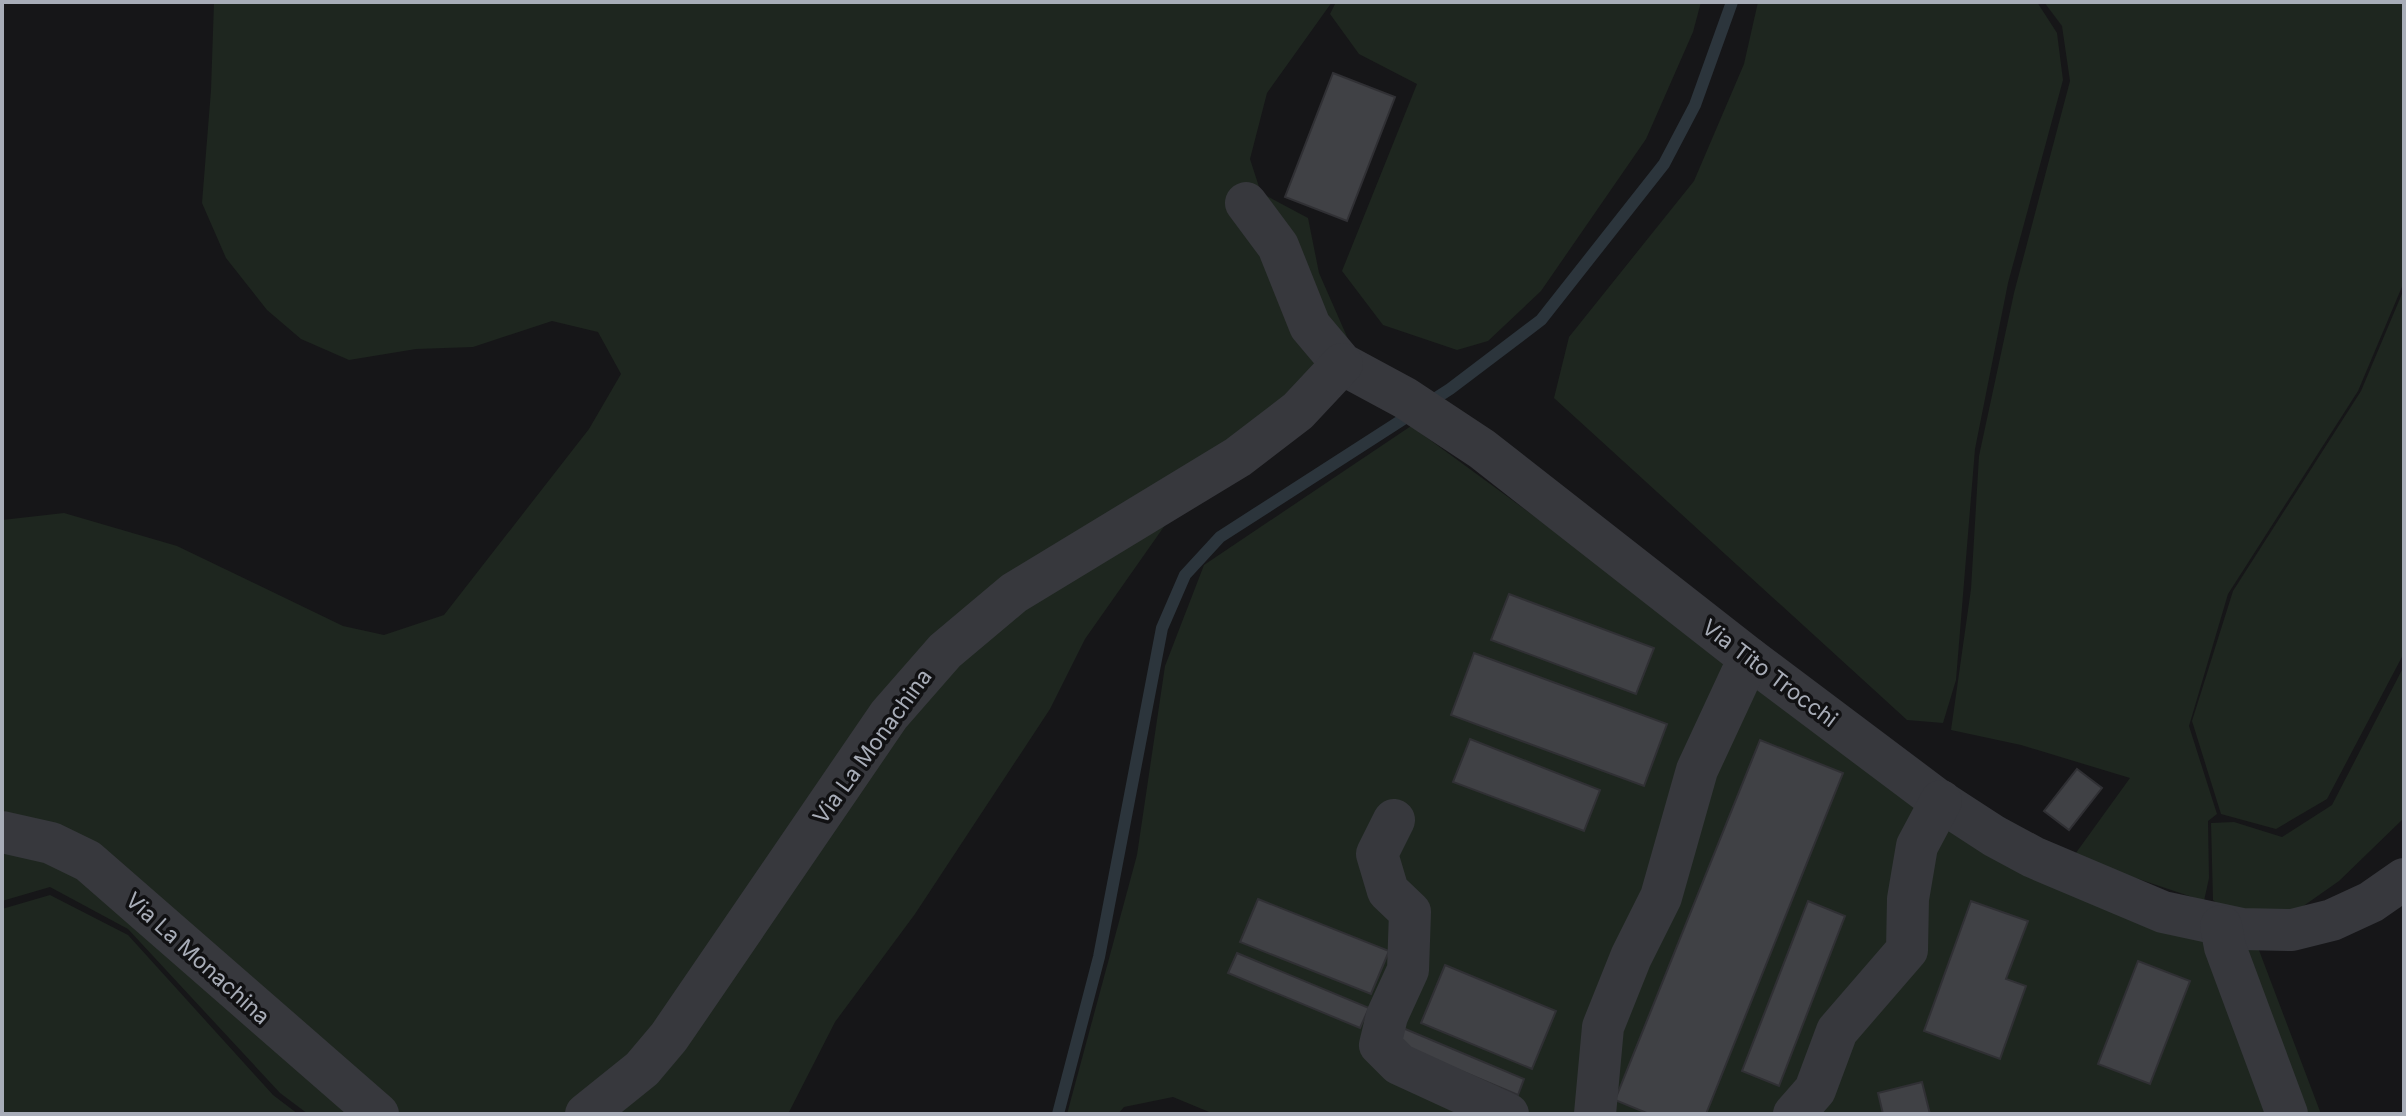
<svg xmlns="http://www.w3.org/2000/svg" width="2406" height="1116" font-family="Inter,sans-serif">
<style>
.green{fill:#1e261f}
.lines{fill:none;stroke-linecap:round;stroke-linejoin:round}
.stream{stroke:#2c353c;stroke-width:12}
.building{fill:#404145;stroke:#303034;stroke-width:2}
.street{stroke:#37383d;stroke-width:42}
.labels{text-anchor:middle;stroke-width:7;stroke-linejoin:round;paint-order:stroke}
.street-label{font-size:22px;fill:#a8adb8;stroke:#111113}
</style>
<rect width="100%" height="100%" fill="#161618"/>
<g class="green">
<path d="M214,2H1332L1267,93L1250,159L1261,193L1308,218L1319,273L1348,339L1201,474L1085,639L1050,709L915,914L835,1022L788,1114H308L280,1093L128,929L50,887L2,901V520L64,513L177,546L343,626L384,635L444,615L589,429L621,374L598,332L552,321L473,347L416,349L349,360L301,339L267,310L226,258L202,203L211,90Z"/>
<path d="M1336,2H1701L1693,32L1646,139L1541,291L1488,341L1457,350L1383,325L1342,271L1417,84L1359,54L1330,14Z"/>
<path d="M1758,2H2037L2057,33L2063,80L2008,283L1975,449L1956,680L1943,723L1907,720L1554,398L1569,337L1694,181L1744,64Z"/>
<path d="M2044,2H2404V282L2358,391L2228,594L2189,726L2217,814L2208,821L2209,878L2204,901L2073,857L2130,778L2021,745L1951,730L1971,589L1979,456L2014,293L2070,81L2062,26Z"/>
<path d="M2404,289V653L2327,799L2276,829L2221,814L2192,721L2233,591L2361,391Z"/>
<path d="M1411,426L1907,789L2254,937L2321,1114H1214L1173,1097L1124,1107L1118,1114H1067L1137,855L1165,666L1204,565Z"/>
<path d="M2404,666V818L2339,881L2282,921L2229,914L2213,900L2211,823L2234,822L2282,837L2332,805Z"/>
<path d="M50,895L128,935L273,1095L298,1114H2V909Z"/>
</g>
<g class="lines">
<path class="stream" d="M1058,1114L1099,957L1162,628L1185,575L1220,537L1450,389L1541,320L1664,164L1695,105L1732,2"/>
</g>
<g class="building">
<path d="M1333,73L1395,97L1347,221L1285,197Z"/>
<path d="M1509,594L1654,648L1636,694L1491,640Z"/>
<path d="M1474,653L1667,724L1644,786L1451,715Z"/>
<path d="M1470,739L1600,790L1584,831L1453,782Z"/>
<path d="M1760,740L1843,773L1706,1114H1649L1615,1100Z"/>
<path d="M2077,769L2102,788L2069,830L2044,811Z"/>
<path d="M1258,899L1389,951L1371,994L1240,942Z"/>
<path d="M1808,901L1845,916L1779,1086L1742,1071Z"/>
<path d="M1971,901L2028,921L2006,979L2026,986L2000,1059L1924,1031Z"/>
<path d="M1237,953L1369,1008L1360,1028L1228,973Z"/>
<path d="M2138,961L2190,981L2150,1084L2098,1064Z"/>
<path d="M1445,965L1556,1011L1532,1069L1421,1023Z"/>
<path d="M1391,1023L1524,1079L1518,1095L1385,1039Z"/>
<path d="M1922,1082L1930,1114H1883L1878,1093Z"/>
</g>
<g class="lines">
<g class="street">
<path d="M1246,203L1278,246L1310,326L1342,364L1405,398L1482,449L1749,658L1934,797L1994,836L2033,857L2163,912L2242,929L2292,930L2332,920L2371,902L2404,879"/>
<path d="M1394,820L1377,854L1388,891L1410,912L1408,970L1387,1016L1380,1045L1399,1064L1508,1114"/>
<path d="M2,832L51,843L88,861L378,1114"/>
<path d="M2221,926L2225,947L2287,1114"/>
<path d="M586,1114L642,1069L669,1037L889,715L945,651L1014,593L1238,457L1298,411L1342,364"/>
<path d="M1595,1114L1603,1027L1631,957L1661,897L1697,770L1749,658"/>
<path d="M1794,1114L1815,1090L1837,1031L1907,950L1908,899L1917,846L1941,801"/>
</g>
</g>
<g class="labels">
<g class="street-label">
<text transform="translate(1770 673) rotate(37)" y="8">Via Tito Trocchi</text>
<text transform="translate(872 746) rotate(-54)" y="8">Via La Monachina</text>
<text transform="translate(198 958) rotate(42)" y="8">Via La Monachina</text>
</g>
</g>
<rect width="2406" height="1116" fill="none" stroke="#a8adb8" stroke-width="8"/>
</svg>
